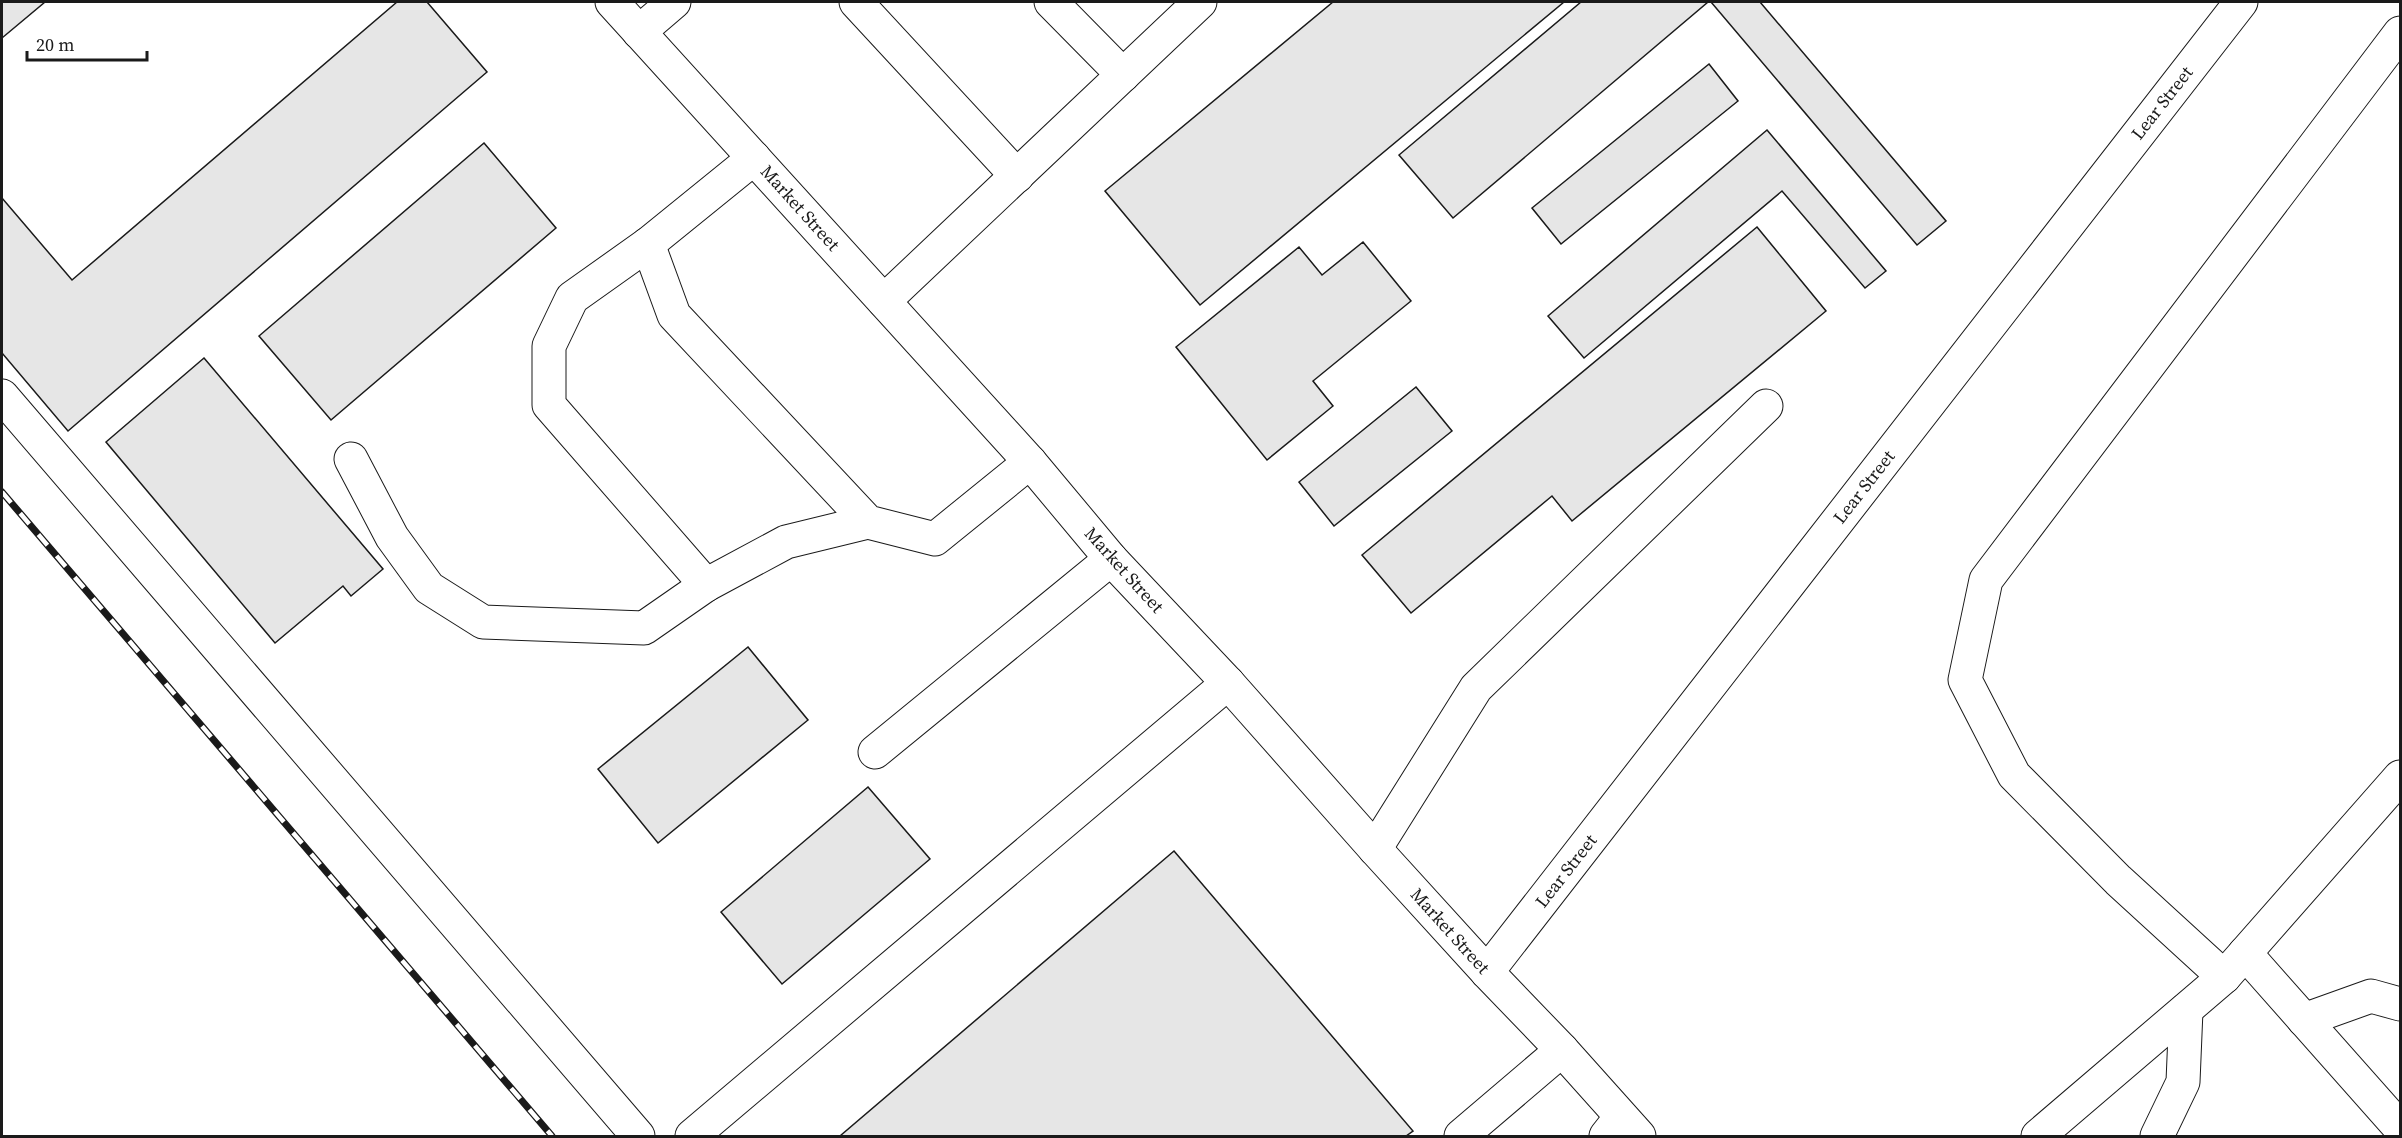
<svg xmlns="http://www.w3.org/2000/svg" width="2402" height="1138" font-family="'Source Serif 4',serif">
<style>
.building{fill:#e6e6e6;stroke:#1a1a1a;stroke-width:1.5}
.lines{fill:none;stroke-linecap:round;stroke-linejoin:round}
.minor-casing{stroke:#1a1a1a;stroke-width:35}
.major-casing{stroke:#1a1a1a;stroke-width:35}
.minor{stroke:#fff;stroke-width:33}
.major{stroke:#fff;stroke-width:33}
.rail-casing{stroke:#1a1a1a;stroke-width:7}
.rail{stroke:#fff;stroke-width:4.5;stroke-dasharray:14;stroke-linecap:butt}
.labels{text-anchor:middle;stroke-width:4.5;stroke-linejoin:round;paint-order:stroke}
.street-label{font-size:18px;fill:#1a1a1a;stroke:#fff}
</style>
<rect width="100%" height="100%" fill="#fff"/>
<g class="building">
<path d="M2,2H45L2,38Z"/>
<path d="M397,2H427L487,72L68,431L2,353V198L72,280Z"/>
<path d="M1333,2H1564L1200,305L1105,191Z"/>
<path d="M1581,2H1708L1453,218L1399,155Z"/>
<path d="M1711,2H1760L1946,221L1917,245Z"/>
<path d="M1709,64L1738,101L1561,244L1532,208Z"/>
<path d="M1767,130L1886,271L1865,288L1782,191L1584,358L1548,316Z"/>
<path d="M484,143L556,228L331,420L259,336Z"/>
<path d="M1757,227L1826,311L1572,521L1552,496L1411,613L1362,555Z"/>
<path d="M1363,242L1411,301L1313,381L1333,406L1267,460L1176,347L1299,247L1322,275Z"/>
<path d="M204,358L383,569L351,596L343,586L275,643L106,442Z"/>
<path d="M1416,387L1452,431L1334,526L1299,482Z"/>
<path d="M748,647L808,720L658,843L598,769Z"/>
<path d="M868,787L930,859L782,984L721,912Z"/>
<path d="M1174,851L1413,1131L1406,1136H840Z"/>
</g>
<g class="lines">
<g class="minor-casing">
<g id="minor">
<path d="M856,2L1017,176"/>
<path d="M1051,2L1123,75"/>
<path d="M639,32L674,2"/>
<path d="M648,244L674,315L868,522L935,539L1030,462"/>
<path d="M884,301L1200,2"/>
<path d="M2,396L638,1136"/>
<path d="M351,459L392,537L429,588L483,622L644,628L706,585L786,542L868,522"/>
<path d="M706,585L549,405V346L572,298L648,244L754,158"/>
<path d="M875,752L1111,559"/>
<path d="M1375,849L1476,688L1766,406"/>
<path d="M2245,953L2400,1128"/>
<path d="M1487,972L2241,2"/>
<path d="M2224,977L2118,880L2014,775L1965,680L1986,580L2400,33"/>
<path d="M2304,1020L2371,996L2400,1004"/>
<path d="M692,1136L1228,683"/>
<path d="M1461,1136L1562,1050"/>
<path d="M1606,1136L1621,1117"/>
<path d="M2038,1136L2224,977L2400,777"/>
<path d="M2157,1136L2183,1082L2186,1010"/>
</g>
</g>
<g class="major-casing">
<path id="major" d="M612,2L1030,462L1111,559L1228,683L1375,849L1487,972L1562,1050L1639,1136"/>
</g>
<use href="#minor" class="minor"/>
<use href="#major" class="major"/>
<g class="rail-casing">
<path id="rail" d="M2,492L552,1136"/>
</g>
<use href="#rail" class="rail"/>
</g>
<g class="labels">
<g class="street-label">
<text transform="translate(2162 103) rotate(-52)" y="6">Lear Street</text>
<text transform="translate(800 208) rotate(48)" y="6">Market Street</text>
<text transform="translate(1864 487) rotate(-52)" y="6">Lear Street</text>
<text transform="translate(1124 570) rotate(48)" y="6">Market Street</text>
<text transform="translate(1566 871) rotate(-52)" y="6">Lear Street</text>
<text transform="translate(1450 931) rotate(48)" y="6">Market Street</text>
</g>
</g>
<rect width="2402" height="1138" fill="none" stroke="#1a1a1a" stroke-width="6"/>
<path d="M27 51v9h120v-9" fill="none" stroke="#1a1a1a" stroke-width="3"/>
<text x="36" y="51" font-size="18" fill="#1a1a1a" stroke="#ffffff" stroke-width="4.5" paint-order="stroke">20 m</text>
</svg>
